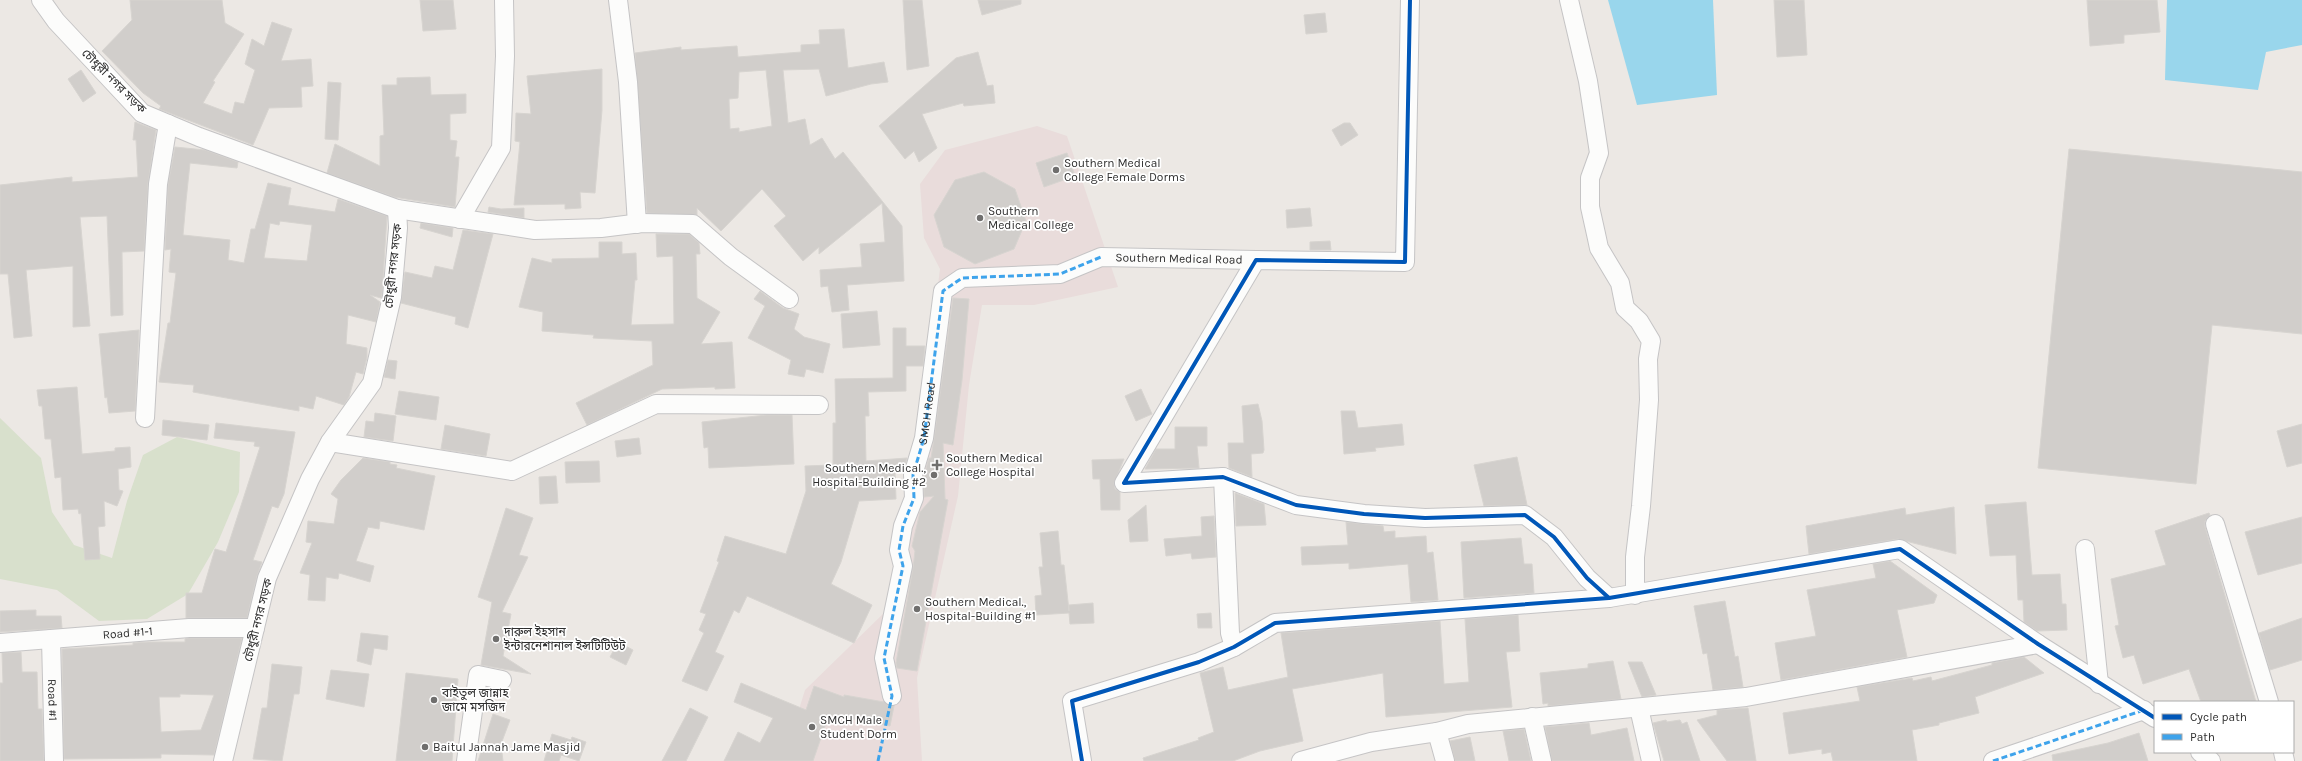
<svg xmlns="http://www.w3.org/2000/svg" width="2302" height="761" font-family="Karla,'Noto Sans Bengali',sans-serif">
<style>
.medical{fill:#e9dcdb}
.cemetery{fill:#d8e0cc}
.water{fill:#99d6ec}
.building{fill:#d1cecb;stroke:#d7d4d0;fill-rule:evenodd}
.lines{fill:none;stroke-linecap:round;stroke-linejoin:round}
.minor-casing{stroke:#c5c4c5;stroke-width:20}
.minor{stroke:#fcfcfb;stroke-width:18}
.quiet{stroke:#3ea3eb;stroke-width:3;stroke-dasharray:6 3;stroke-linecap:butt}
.cycleway-casing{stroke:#fff;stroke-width:6}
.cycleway{stroke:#0057b8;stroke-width:4}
.poi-dot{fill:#706f6e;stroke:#fff;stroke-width:1.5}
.labels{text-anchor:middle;stroke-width:3.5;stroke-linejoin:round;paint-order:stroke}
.street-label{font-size:12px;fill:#2e2e2e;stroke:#fff}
.poi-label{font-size:12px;fill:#2e2e2e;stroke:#fff;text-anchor:start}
</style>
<rect width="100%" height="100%" fill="#ece8e4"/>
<path class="medical" d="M1037,126L1067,136L1118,287L1034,305H982L969,385L958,496L917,678L922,761H783L805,690L886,611L919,435L940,269L924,238L920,184L945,150Z"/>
<path class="cemetery" d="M0,418L41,458L52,512L74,545L112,558L127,501L143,455L177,437L240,452L239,492L218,542L188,594L147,619L99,621L57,590L0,579Z"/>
<g class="water">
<path d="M1608,0H1713L1717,95L1637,105Z"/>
<path d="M2167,0H2302V45L2266,52L2258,90L2165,80Z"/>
</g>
<g class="building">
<path d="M130,0H222L225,23L244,34L213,81L215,82L203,103L232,114L235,102L244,104L255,70L245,64L252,39L264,46L272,22L292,29L281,61L311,59L313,86L301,87L302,107L269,108L253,145L159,109L161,106L143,93L102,51L132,20Z"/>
<path d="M420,0H453L456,29L423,31Z"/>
<path d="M903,0H922L929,66L907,70Z"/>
<path d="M978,0H1021V4L982,15Z"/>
<path d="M1774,0H1804L1807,55L1777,57Z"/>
<path d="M2087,0H2157L2160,32L2124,35V43L2090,46Z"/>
<path d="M1325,13L1327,32L1306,34L1304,15Z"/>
<path d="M844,29L848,68L884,62L888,82L871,84L826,96L819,69L783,70L788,123L805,119L810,145L822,138L835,159L843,152L902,226L904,281L847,285L849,310L832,312L828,286L821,287L820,270L862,267L860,244L885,242L882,203L819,254V247L803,261L774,226L786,216L762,189L721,231L697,208V215L647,213L635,53L681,47V50L737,46L738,57L801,52V45L820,44L819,30ZM766,70L772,126L739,132V128L730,129L729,99L738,98L739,72Z"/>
<path d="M978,52L987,86L993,85L995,103L964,106L963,103L922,114L937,148L919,162L914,151L905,159L879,126L956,58Z"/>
<path d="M602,69V110L595,193L580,192L581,208L565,209V204L514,205L520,142L515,141L516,113L531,114L527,76Z"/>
<path d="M81,70L96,93L83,102L68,79Z"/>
<path d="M430,77L431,95L466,94V113L450,114V140L457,141L455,157H459L455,207L394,197L327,173L335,144L380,166V136L384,135L382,85H397V78Z"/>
<path d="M328,82L341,83L338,140L325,139Z"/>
<path d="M135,122L156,130L148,183L144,251L122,252L123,315L111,316L107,216L80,217L90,326L73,327V266L26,270L32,336L14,338L8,274H0V185L72,177V182L138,177L136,140H133Z"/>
<path d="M1344,123H1350L1358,135L1341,146L1332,130Z"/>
<path d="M175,147L205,150L238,162L237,168L190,163L186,201L183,235L230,240L228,260L244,263L251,229H255L268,183L291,188L288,205L335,212L338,199L387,216L382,295L381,298L370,295L380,302L376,322L348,315L346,344L367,348V357L363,374L356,372L349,397L344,405L316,396L313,409L299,406V411L193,392L194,385L159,382L168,323H170L176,273L169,272L171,249L165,250L168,185ZM280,221L312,225L307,261L264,258L270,223L279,225Z"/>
<path d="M2069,149L2302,172V334L2212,325L2196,484L2038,468Z"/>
<path d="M1067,153L1075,176L1044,187L1036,163Z"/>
<path d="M984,172L1015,189L1026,221L1014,249L975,264L944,247L934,215L955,180Z"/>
<path d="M489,207L501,209L524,208V218L488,212Z"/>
<path d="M1310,208L1312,226L1287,228L1286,210Z"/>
<path d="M421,223L453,228L452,237L420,228Z"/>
<path d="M463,230L493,234L468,328L455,324L456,317L401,303L405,272L432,278L435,266L453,270Z"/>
<path d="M656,234H689L699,243L700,254H696L697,298L720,312L701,344L732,342L735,388L715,389V387L662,389L587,425L576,403L653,365L652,341L593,338L594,335L542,331L543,312L519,307L532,258L552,263V259L599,258V242H622V254L636,253L637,280H635L631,325L674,324L673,256L657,257Z"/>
<path d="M1330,241L1331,250H1310V242Z"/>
<path d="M760,291L783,308L799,314L794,329L804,337L830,344L823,373L806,369L804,377L788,374L791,360L748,338L765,306L754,299Z"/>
<path d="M953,298L969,299L962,380L953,445L943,443L945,499L948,500L917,671L897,668L896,663L913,568L915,551L912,546L920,512L934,496L924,497V476L929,458H931L934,439Z"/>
<path d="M877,311L880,345L843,348L841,314Z"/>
<path d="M893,328H906V346H925L923,366H906V391L868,392L869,416H865L866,461L907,458L903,472H895L896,499L859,501L841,562L831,584L872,605L854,643L747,596L739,613L734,610L715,652L724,656L707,691L682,681L704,633L699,630L706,614L700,612L719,562L717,561L725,536L786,554L806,491L805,466L833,465V423H836L835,379L893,378Z"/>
<path d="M139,330L135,411L109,413L107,397L105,398L99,334Z"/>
<path d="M388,360L397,361L395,379L384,377Z"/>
<path d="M77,387L82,454L115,451V448L130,447L131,467L118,469L119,490L123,491L117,506L104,501L105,526L98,527L100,559L85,560L81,513L79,514L78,509L63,510L61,477L55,478L51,439H45L42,406H39L37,390Z"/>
<path d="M1141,389L1152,414L1136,421L1125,396Z"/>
<path d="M399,391L439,397L436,420L395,414Z"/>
<path d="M1258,404L1262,421L1264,450L1263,453L1251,454L1252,477L1229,468L1228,443H1244L1242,406Z"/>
<path d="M1341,411H1355L1358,428L1402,424L1404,445L1375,448L1376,451L1344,454Z"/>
<path d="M375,413L396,416L393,441L364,437L366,421L374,422Z"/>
<path d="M766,415H792L794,464L709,468L708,447L704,448L702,422Z"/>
<path d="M163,420L209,425L207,440L162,435Z"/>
<path d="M216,423L295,432L284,494L278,508L272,506L253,560L262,562L257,576L247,618H186V593H202L215,549L226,552L260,447L254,446L255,442L214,438Z"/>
<path d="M2302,424V463L2287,467L2277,431Z"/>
<path d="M445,425L490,434L486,456L441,449Z"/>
<path d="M1175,427H1207V446H1197L1199,468L1145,469L1156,449H1175Z"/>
<path d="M639,438L641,454L617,457L615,441Z"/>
<path d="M1517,457L1527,505L1484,506L1474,465Z"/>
<path d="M363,458L390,462V464L397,465L396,468L435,476L424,530L380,521L379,529L368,527L356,561L374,566L370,582L339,573L338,579L326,577L325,601L308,600L310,575L300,573L312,543L306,542L308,521L334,524L338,499L331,494L341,480Z"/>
<path d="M1124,459L1114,483L1115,489L1120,492V510H1101L1100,479H1093L1092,460Z"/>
<path d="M599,461L600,482L566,483L565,462Z"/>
<path d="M556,476L558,503L540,504L539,477Z"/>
<path d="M1235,493L1264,504L1266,525L1236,526Z"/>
<path d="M2026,502L2032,575L2060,574L2062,604H2066L2067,630L2037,631L2024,622L2023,600H2018L2016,555L1990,556L1985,505Z"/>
<path d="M1146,505L1148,541L1130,542L1128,520Z"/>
<path d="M1954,507L1956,554L1898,539L1809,554L1806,526L1905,508L1906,515Z"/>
<path d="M506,508L533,518L519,555L528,557L502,612L511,614L503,656L531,674L481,665L492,602L478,597Z"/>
<path d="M2209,513L2210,515L2205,521V527L2256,702H2201L2189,669L2143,684L2134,655L2123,658L2115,626L2119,625L2111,579L2166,565L2155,531Z"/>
<path d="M1214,516L1216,557L1192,559L1191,553L1166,556L1164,539L1202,536L1201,517Z"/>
<path d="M2302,517V563L2258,575L2245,532Z"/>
<path d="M1346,522L1383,526L1384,532L1395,531V538L1426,536L1427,553L1433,552L1438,600L1411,602L1408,564L1349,569V563L1302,565L1301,547L1348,545Z"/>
<path d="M1058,531L1061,565H1064L1069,611V605L1093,603L1094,623L1070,624L1069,613L1036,615L1035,596L1042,595L1039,567H1043L1040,533Z"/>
<path d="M1521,538L1524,564H1532L1534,593L1464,598L1461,542Z"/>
<path d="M1890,561L1937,595L1934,603L1897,610L1907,657L1781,680L1775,643L1816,636L1807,590L1876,578L1873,564Z"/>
<path d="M1725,601L1735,657L1738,656L1743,687L1713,690L1707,653L1703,654L1694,606Z"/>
<path d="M36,610V616H61L62,628L0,632V611Z"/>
<path d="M1211,613L1212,628H1198L1197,614Z"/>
<path d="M1518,615L1520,651L1506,652L1512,707L1386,717L1383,673L1292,689L1303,741L1260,751L1233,761H1144L1143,758L1199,740L1198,738L1214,732L1200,673L1223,667L1228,690L1288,677L1281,633L1440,621L1444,684L1469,682L1465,619Z"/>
<path d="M2302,618V660L2270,670L2259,633Z"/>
<path d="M361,633L388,636L387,650L374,648L371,665L357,661Z"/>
<path d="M189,638H242L214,755L161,754V758L64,759L62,649L133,645V643L149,642H185V639ZM180,694L214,695L201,730L161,732L159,697H180Z"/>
<path d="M618,642L633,650L626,665L610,657Z"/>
<path d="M21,652L22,672H37L38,709H42L44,761H0V683H3L2,653Z"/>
<path d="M2024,657L2044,673L1975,697L1979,713L1939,723V725L1912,730L1917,761H1833L1831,752L1822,754V749L1789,754L1783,713L1860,701L1857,687L1912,678L1913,681L1931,677L1932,681L1992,665V663Z"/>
<path d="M1613,661L1621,699L1548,706V703L1543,704L1540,673L1588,668V664Z"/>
<path d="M1628,662H1642L1656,695L1642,697Z"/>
<path d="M272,664L302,667L299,694H294L282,761L253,759L262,708H267Z"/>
<path d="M331,670L369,674L364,707L326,699Z"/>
<path d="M406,673L458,679L452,761H396Z"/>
<path d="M741,683L806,710L814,686L844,697V695L884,702L888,706H894L890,726L829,715L813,761H724L738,732L760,743L773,718L734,702Z"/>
<path d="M690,708L708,717L686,761H662Z"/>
<path d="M1748,708L1756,761H1727L1697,720L1717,715V710Z"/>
<path d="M493,714L510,720L501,744L503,761H478Z"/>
<path d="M1666,720L1667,722L1680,720L1682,724L1687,722L1700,761H1664L1653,723Z"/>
<path d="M1589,723L1591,735L1627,728L1634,761H1552L1545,727Z"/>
<path d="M1524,729L1531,761H1509L1503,731Z"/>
<path d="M2139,733L2148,761H2053L2052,755L2108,743Z"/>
<path d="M552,734L571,740L572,737L586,742L579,761L561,755L559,761H544Z"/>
<path d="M1470,737L1475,761H1455L1450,741Z"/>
</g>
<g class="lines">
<g class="minor-casing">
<g id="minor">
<path d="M41,0L56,21L142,113L199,137L397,209L535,230L601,228L641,223L693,224L731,257L789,299"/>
<path d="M618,0L628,82L637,224"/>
<path d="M1410,0L1405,262L1256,260L1124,483L1223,477L1296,505L1364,514L1425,518L1525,515L1554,537L1587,578L1609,598"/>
<path d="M1569,0L1588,81L1599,153L1590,178V207L1596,234L1599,248L1620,283L1625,308L1639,321L1651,341L1648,359L1649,400L1641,506L1635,557V595"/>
<path d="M460,219L501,148L505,56L504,0"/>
<path d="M145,418L158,184L168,124"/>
<path d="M330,442L512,471L656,404L819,405"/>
<path d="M1223,477L1230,633L1234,647"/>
<path d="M2215,524L2269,702"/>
<path d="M2085,549L2099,684"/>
<path id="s1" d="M51,639L54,761"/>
<path id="s2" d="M0,643L189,628H255"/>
<path id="s3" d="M892,696L884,658L903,566L899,550L903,526L914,498L913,475L924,438L943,291L962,278L1060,274L1101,257L1256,260"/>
<path d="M1639,708L1651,761"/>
<path d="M1532,717L1542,761"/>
<path d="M1437,732L1445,761"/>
<path d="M2200,752L2211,761"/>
<path d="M2283,752L2285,761"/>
<path d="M223,761L267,578L310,479L330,442L372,383L392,297L398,228L397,209"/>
<path d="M466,761L478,675L502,680"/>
<path d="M1082,761L1072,701L1199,662L1234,647L1275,623L1609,598L1900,549L2038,644L2155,718"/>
<path d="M1301,761L1371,742L1437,732L1468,724L1746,697L2038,644"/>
<path d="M1993,761L2144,710"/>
</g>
</g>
<use href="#minor" class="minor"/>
<g class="quiet">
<path d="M878,761L892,696L884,658L903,566L899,550L903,526L914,498L913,475L924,438L943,291L962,278L1060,274L1101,257"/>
<path d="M1993,761L2144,710"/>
</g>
<g class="cycleway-casing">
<g id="cycleway">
<path d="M1410,0L1405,262L1256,260L1124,483L1223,477L1296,505L1364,514L1425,518L1525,515L1554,537L1587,578L1609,598"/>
<path d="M1082,761L1072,701L1199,662L1234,647L1275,623L1609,598L1900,549L2038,644L2155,718"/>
</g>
</g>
<use href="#cycleway" class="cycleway"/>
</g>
<g class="poi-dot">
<circle cx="1056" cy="170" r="4"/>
<circle cx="980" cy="218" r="4"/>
<path d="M935 459h4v4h4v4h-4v4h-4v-4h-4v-4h4z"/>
<circle cx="934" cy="475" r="4"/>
<circle cx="917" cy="609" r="4"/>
<circle cx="496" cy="639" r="4"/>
<circle cx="434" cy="700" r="4"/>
<circle cx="812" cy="727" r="4"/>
<circle cx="425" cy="747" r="4"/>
</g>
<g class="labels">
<g class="street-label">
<text transform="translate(114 81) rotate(45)" y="4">চৌধুরী নগর সড়ক</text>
<text dy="4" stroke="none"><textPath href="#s3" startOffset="657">Southern Medical Road</textPath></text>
<text transform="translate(393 266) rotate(-84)" y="4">চৌধুরী নগর সড়ক</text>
<text dy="4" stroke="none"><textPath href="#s3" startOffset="290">SMCH Road</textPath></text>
<text transform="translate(258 620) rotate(-76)" y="4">চৌধুরী নগর সড়ক</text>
<text dy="4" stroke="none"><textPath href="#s2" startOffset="128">Road #1-1</textPath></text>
<text dy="4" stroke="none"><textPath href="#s1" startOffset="61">Road #1</textPath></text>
</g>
<g class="poi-label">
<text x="1064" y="167">Southern Medical<tspan x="1064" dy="14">College Female Dorms</tspan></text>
<text x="988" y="215">Southern<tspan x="988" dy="14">Medical College</tspan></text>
<text x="946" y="462">Southern Medical<tspan x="946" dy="14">College Hospital</tspan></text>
<text x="926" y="472" text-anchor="end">Southern Medical.,<tspan x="926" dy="14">Hospital-Building #2</tspan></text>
<text x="925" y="606">Southern Medical.,<tspan x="925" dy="14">Hospital-Building #1</tspan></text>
<text x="504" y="636">দারুল ইহসান<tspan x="504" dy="14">ইন্টারনেশানাল ইন্সটিটিউট</tspan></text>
<text x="442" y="697">বাইতুল জান্নাহ<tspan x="442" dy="14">জামে মসজিদ</tspan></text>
<text x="820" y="724">SMCH Male<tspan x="820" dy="14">Student Dorm</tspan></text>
<text x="433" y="751">Baitul Jannah Jame Masjid</text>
</g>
</g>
<rect x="2154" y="701" width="140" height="52" fill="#ffffff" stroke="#ababab"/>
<rect x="2162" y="714" width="20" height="6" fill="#0057b8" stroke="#ababab"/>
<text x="2190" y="721" font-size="12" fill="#2e2e2e">Cycle path</text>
<rect x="2162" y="734" width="20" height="6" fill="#3ea3eb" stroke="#ababab"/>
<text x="2190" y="741" font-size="12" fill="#2e2e2e">Path</text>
</svg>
